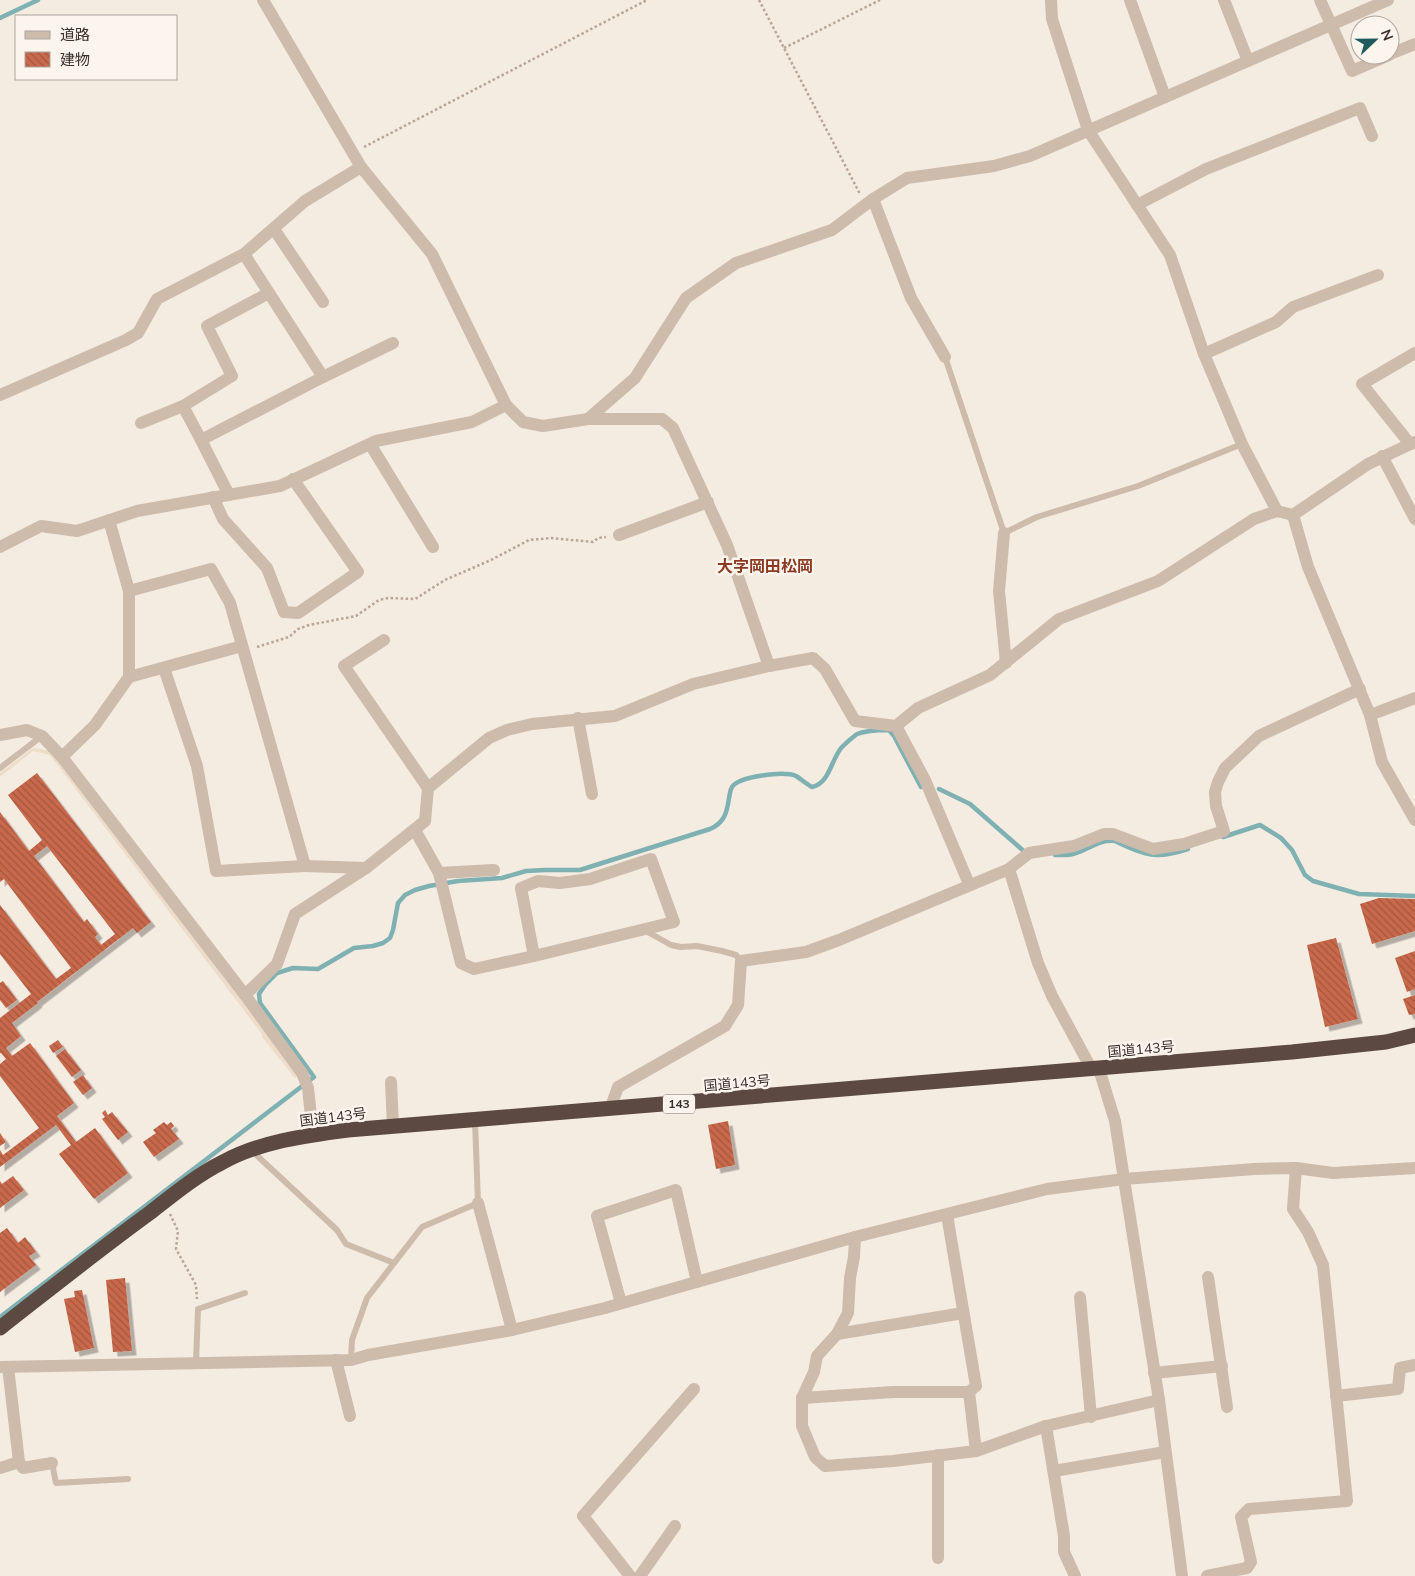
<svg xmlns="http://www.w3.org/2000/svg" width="1415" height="1576" font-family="Mulish,'Noto Sans JP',sans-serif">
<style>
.plaza{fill:#ecdcc8}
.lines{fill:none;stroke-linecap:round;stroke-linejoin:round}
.stream{stroke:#7fb0b2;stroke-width:4.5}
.building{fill:url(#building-back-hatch);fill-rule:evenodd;filter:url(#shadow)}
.path{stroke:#b9a596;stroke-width:2.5;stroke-dasharray:2.5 2.5;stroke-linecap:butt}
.lane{stroke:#cdbbac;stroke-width:6}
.street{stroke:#cdbbac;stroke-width:12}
.highway{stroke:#5c4a42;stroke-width:15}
.labels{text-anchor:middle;stroke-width:5;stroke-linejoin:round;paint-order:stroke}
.shield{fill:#fbf5ee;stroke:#756b66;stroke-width:1}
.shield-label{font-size:12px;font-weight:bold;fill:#3b302b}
.street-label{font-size:14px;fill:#3b302b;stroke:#fbf5ee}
.quarter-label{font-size:16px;font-weight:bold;fill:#8c3b22;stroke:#fbf5ee}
</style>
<defs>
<pattern id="building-back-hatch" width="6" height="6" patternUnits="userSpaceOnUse" patternTransform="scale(1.25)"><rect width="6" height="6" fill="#c8694b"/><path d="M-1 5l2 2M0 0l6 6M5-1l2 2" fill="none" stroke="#a4573f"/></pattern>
<filter id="shadow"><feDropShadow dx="4.5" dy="4.5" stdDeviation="0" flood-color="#0004"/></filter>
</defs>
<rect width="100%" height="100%" fill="#f4ebe1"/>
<path class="plaza" d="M33,748L51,751L298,1075L295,1078L262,1037V1034L50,755L33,751L0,777V773Z"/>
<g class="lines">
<g class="stream">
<path d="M0,18L38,0"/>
<path d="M939,789L970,804L1026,853"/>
<path d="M1223,837L1260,825L1281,838L1292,850L1305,875L1313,881L1359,894L1415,896"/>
<path d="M1055,855C1062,855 1070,856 1076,853C1089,849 1100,839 1115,841C1145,855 1154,860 1188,849"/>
<path d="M0,1317L314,1077L260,1003L259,994L265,985L277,973L293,968L318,969L354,948L373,946L383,943L390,938L393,930L398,903L405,895L415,890L429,886L458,881L502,878L526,871L545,870H580L710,829C724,823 727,813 729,798C730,794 730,790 732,787C739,776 784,771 796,776C801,779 806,784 812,787C830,783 831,759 842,747C846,743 853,737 857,734C867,730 879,730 889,730L894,736L921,787"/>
</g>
</g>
<g class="building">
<path d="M37,773L151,922L137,933L133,928L37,1002L38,1003L12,1023L21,1036L6,1048L12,1056L30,1043L74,1103L57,1116L76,1142L95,1128L128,1173L94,1199L59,1154L71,1145L56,1125L0,1167V1150L3,1155L39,1128L0,1076V1064L6,1059L1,1053H0V1018L31,994L0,954V905L56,979L71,968L4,879L0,882V812L29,851L42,840L8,795ZM47,846L115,934L101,945L95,937L98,934L87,919L84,922L34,856Z"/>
<path d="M1379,898L1415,899V931L1372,944L1360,904Z"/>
<path d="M1336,938L1358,1019L1325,1027L1307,945Z"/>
<path d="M1415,951V989L1407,992L1395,958Z"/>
<path d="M3,981L17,1000L6,1008L0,1000V983Z"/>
<path d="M1415,995V1014L1409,1015L1403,999Z"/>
<path d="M58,1040L63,1047L53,1053L49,1046Z"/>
<path d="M65,1049L81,1070L72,1077L56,1056Z"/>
<path d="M83,1075L92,1088L83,1095L73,1082Z"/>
<path d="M105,1110L108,1115L112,1112L128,1132L118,1140L102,1119L105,1117L102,1113Z"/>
<path d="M728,1121L735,1165L716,1169L708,1125Z"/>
<path d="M164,1122L167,1125L171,1122L174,1126L171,1129L179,1139L154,1157L143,1142L156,1133L153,1130Z"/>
<path d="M0,1133L6,1142L0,1146Z"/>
<path d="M13,1176L24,1190L0,1208V1181L2,1184Z"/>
<path d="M7,1228L18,1243L25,1237L36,1252L29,1256L36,1265L0,1292V1233Z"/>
<path d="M125,1278L132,1351L113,1352L106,1280Z"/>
<path d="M82,1290L94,1348L75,1352L64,1299L75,1297L74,1291Z"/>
</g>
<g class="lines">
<g class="path">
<path d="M759,0L860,194"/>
<path d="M784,48L880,0"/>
<path d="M364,147L647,0"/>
<path d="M257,647L289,637L298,629L309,625L356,616L379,600L388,598L415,599L445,580L491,560L529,540L551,538L593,542L598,538L606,537"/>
<path d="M170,1214L178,1231L176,1249L196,1285L197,1299"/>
</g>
<g class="lane">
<path d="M945,357L1004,533L1037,517L1138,486L1242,444"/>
<path d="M0,768L42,736"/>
<path d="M644,930L671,945L681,947L697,946L722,951L736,955L741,961"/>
<path d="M252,1151L337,1230L346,1244L394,1263"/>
<path d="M351,1360L352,1340L367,1298L422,1227L478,1203L475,1120"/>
<path d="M196,1363L198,1309L245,1293"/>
<path d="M52,1463L56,1483L128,1479"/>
</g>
<g class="street">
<path d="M263,0L361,167L432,254L506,405L523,422L543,426L588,419H662L673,428L727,545L769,666"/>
<path d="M1051,0L1052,19L1088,130L1170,255L1204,354L1242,444L1277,511L1293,515L1368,464L1415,442"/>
<path d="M1130,0L1165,97"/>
<path d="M1224,0L1248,61"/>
<path d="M1320,0L1352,71L1389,55"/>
<path d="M1390,54L1415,44"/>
<path d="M873,199L911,298L945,357"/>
<path d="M1137,205L1206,169L1360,108L1372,136"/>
<path d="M274,229L323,302"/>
<path d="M244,254L323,377"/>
<path d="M1204,354L1276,322L1293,307L1378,275"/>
<path d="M0,395L126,340L138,333L157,299L244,254L305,201L361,167"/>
<path d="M588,419L635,378L686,298L736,263L832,230L873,199L907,178L994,166L1030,156L1388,0"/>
<path d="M141,423L183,406"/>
<path d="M201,440L183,406L232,376L207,326L269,293"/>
<path d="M370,444L433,547"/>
<path d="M1410,444L1362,384L1415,353"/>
<path d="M1382,456L1415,519"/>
<path d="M229,495L201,440L323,377L393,343"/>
<path d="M213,497L223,519L267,568L284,612L298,613L358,572L293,479"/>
<path d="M1293,515L1308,567L1370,715L1382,762L1415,820"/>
<path d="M1004,533L999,591L1006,663"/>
<path d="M619,535L708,502"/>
<path d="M0,547L41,526L77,531L137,511L280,486L376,441L472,422L506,405"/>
<path d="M129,591L211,569L230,603L305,866L366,868"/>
<path d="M384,640L344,666L428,788"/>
<path d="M164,668L197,766L216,871L305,866"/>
<path d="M129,677L242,646"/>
<path d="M1370,715L1415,698"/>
<path d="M578,718L592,794"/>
<path d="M896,726L925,780L969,884"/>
<path d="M0,735L27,730L42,736L62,757L245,995L302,1073L308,1088L313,1135"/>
<path d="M62,757L95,725L129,677V591L109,520"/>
<path d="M415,830L439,873L461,963L474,969L534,956L674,922L651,859L590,879L560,883L538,881L521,888L534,956"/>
<path d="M1009,869L1038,963L1052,996L1092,1070"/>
<path d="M439,873L494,870"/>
<path d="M245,995L277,964L295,914L366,868L425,821L428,788L489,738L507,730L532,724L615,716L693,684L769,666L813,658L825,669L855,721L896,726L918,708L990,675L1059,619L1158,581L1254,519L1277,511"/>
<path d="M1099,1069L1115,1121L1124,1179L1159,1400L1182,1576"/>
<path d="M391,1082L393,1127"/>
<path d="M610,1109L618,1087L725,1026L738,1005L741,961L806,952L839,940L1009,869L1029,853L1074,846L1104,834H1113L1153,849L1184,844L1224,831L1216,806L1215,792L1218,782L1225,768L1259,736L1360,689"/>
<path d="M478,1203L512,1330"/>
<path d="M947,1215L976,1386L969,1392L976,1451"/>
<path d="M855,1237L854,1257L850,1278L848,1313L837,1334L817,1356L814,1372L802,1398V1426L815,1457L825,1466L893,1461L976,1451L1046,1426L1159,1400"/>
<path d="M1208,1277L1227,1407"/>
<path d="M1080,1297L1091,1417"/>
<path d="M621,1303L597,1216L676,1190L697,1282"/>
<path d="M837,1334L963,1313"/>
<path d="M336,1360L350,1416"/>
<path d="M0,1367L351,1360L368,1355L512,1330L605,1308L855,1237L1047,1189L1124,1179L1254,1169L1296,1168L1333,1173L1415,1168"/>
<path d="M1154,1373L1222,1366"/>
<path d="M1336,1396L1398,1389L1400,1368L1415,1365"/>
<path d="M802,1398L893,1392H969"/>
<path d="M1046,1426L1064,1536V1552L1075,1576"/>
<path d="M938,1455V1558"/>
<path d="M19,1462L23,1468L52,1463"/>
<path d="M0,1468L19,1462L8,1367"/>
<path d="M1054,1471L1165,1452"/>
<path d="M630,1576L583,1516L694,1389"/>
<path d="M640,1576L675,1526"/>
<path d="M1207,1576L1247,1568L1251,1562L1241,1517L1249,1509L1347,1501L1323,1265L1308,1232L1293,1209L1296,1168"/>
</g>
<path class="highway" d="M0,1328C50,1289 100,1249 151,1212C174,1194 197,1175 223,1162C261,1141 306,1136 348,1130L1292,1052L1386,1042L1415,1035"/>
</g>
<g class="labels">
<rect class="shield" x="663" y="1094.5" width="32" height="19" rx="4"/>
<g class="shield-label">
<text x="679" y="1108">143</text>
</g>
<g class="street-label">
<text transform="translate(1141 1049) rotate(-5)" y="5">国道143号</text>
<text transform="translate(737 1083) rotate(-5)" y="5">国道143号</text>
<text transform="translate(333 1117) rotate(-7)" y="5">国道143号</text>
</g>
<g class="quarter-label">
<text x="765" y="572">大字岡田松岡</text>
</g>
</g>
<rect x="15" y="15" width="162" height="65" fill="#fbf5ee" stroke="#aea6a0"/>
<rect x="25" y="31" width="25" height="8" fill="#cdbbac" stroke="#aea6a0"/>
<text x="60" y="40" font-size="15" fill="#3b302b">道路</text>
<rect x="25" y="52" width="25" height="15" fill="url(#building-back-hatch)" stroke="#aea6a0"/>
<text x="60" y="65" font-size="15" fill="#3b302b">建物</text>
<g transform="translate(1375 40) rotate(68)"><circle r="24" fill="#fbf5ee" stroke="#aea6a0"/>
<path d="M0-4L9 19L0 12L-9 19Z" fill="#1f5a5e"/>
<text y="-8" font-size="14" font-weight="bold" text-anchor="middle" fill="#3b302b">N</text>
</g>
</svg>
